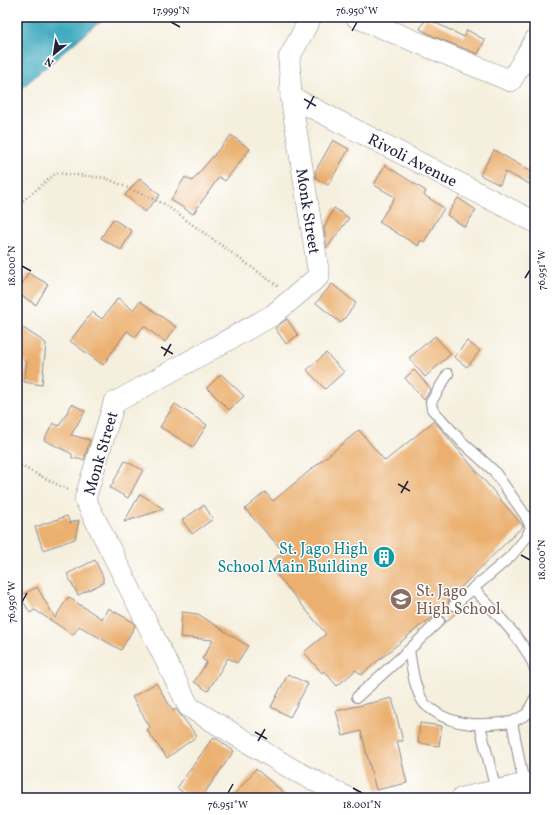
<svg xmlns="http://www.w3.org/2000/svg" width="552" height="815" font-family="Vollkorn,serif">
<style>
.water{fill:#3ea9be;stroke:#30667c}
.building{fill:#ebb070}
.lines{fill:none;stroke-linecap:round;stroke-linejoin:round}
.service-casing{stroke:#8c888c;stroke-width:12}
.minor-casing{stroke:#8c888c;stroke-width:22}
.path{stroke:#8c888c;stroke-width:2.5;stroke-dasharray:1 3;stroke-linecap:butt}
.service{stroke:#fff;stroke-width:10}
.minor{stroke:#fff;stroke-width:21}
.ticks{fill:none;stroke:#22223b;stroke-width:1.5}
.labels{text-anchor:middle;stroke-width:3;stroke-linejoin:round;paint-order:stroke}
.street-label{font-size:16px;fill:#22223b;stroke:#fff}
.culture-label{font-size:16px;fill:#0d838f;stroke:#fff;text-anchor:end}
.education-label{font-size:16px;fill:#785e54;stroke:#fff;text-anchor:start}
.neatline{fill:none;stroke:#22223b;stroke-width:1.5}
.ticks-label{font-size:10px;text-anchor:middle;fill:#22223b}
</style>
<rect width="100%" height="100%" fill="#fff"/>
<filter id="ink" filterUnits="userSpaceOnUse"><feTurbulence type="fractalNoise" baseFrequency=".025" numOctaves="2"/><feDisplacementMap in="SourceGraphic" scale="8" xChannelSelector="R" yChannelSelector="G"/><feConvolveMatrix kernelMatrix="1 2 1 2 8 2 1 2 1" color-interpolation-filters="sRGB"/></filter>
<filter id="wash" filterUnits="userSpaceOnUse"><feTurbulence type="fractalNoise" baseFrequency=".012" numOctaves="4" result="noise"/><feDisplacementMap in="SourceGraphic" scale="16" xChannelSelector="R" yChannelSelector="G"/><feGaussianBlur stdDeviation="0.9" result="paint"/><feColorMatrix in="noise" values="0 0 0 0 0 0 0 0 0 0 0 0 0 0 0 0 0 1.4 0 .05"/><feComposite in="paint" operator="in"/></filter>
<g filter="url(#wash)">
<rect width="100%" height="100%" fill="#f5efdd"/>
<path class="water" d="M17,17H109L94,26L17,92Z"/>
<g id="blocks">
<g class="building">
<path d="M426,18L464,37L467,30L485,40L478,54L435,37L420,29Z"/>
<path d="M231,135L250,149L225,181L219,177L193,214L171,200L185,177L192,181Z"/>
<path d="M333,140L349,149L328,185L316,178L315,172Z"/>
<path d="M494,150L535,174L534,186L505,172L500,185L480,175Z"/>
<path d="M385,165L426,191L424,195L444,208L424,242L421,240L418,246L379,222L395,197L374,185Z"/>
<path d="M140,178L160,195L145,212L125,195Z"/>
<path d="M458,198L476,210L465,227L447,215Z"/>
<path d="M334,208L349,218L327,248L324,228Z"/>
<path d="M113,219L132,231L121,250L101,238Z"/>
<path d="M28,273L48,284L36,305L17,293Z"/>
<path d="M332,284L356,303L341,323L316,303Z"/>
<path d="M118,298L133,310L140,301L176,327L165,342L144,326L135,337L127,331L103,365L70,341L92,312L102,319Z"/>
<path d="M287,319L298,335L286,344L275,328Z"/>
<path d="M17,324L46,343L42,385L24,382L27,362L17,356Z"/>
<path d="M435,336L451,354L425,377L409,358Z"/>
<path d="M467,341L480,351L467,367L454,357Z"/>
<path d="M326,353L344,372L325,389L307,370Z"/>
<path d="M414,370L431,389L424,400L405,378Z"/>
<path d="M221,374L244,396L229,410L207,388Z"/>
<path d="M72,404L85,411L71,435L90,440L84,460L72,458V454L44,440L53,423L59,426Z"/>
<path d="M175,404L207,425L193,447L160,427Z"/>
<path d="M434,421L523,526L449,599L448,606L449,609L455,611L459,610L445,623V620L443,616L440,615L435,616L421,625L361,675L356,670L337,686L324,671L322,673L304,652L326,634L268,564L283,551L245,509L265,492L273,501L359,430L385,461Z"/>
<path d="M125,461L143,470L128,498L110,488Z"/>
<path d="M140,494L164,509L124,522Z"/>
<path d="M204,505L213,519L192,534L182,520Z"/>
<path d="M67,516L70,523L79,520L75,539L43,550L35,527Z"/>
<path d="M95,560L103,577V583L78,595L67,574Z"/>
<path d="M37,587L55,618L68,597L102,619L108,608L133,622L135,626L121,650L79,626L73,635L35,610L30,613L20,596Z"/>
<path d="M182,612L198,614L248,646L237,663L228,658L208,691L194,682L207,662L202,659L213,640L180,637Z"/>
<path d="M288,674L308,684L290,717L271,707Z"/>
<path d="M156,683L173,711L176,709L197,736L167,758L147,730L150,727L132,697Z"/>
<path d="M392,698L403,741H397L407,783L376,790L361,731L343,736L336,711Z"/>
<path d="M420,723L442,726L439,746L418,743Z"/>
<path d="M212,739H217L234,751L201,798H191L177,788Z"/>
<path d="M256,769L290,798H231Z"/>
</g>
</g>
</g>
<g filter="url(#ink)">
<use href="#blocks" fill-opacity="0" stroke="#8c888c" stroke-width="1"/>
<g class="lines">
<g class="service-casing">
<g id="service">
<path d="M448,374L431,402L432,409L462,442L494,471L525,515L531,527L526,538L510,557L454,605"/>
<path d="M473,588C493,611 525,640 535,669"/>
<path d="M439,621L409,650C412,667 414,689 424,703C426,706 431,709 434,711C457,728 485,725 512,722L524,784"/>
<path d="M357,697L409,650"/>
<path d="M512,722L527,714L535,698"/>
<path d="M480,725L496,791"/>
</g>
</g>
<g class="minor-casing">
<g id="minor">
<path id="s1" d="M311,17L289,58L291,97L319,276L273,315L114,403L85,499L189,707L292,769L348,798"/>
<path d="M356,17L511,81L535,40"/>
<path id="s2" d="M291,97L535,222"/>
<path d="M462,798L535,782"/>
</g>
</g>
<g class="path">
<path d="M17,206L56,173L106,178L164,204L279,287"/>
<path d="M17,464L68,490"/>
</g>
<use href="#service" class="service"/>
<use href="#minor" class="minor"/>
</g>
</g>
<path class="ticks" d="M171,22L180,27M352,31L357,22M304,99L316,106M307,109L314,96M22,266L31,271M525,278L530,270M161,347L173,354M164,356L171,344M398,484L410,491M401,493L408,481M521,555L530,560M22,602L27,593M255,732L267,739M258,741L265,729M353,788L362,793M228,793L233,784"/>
<defs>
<g id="building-disc" transform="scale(1.15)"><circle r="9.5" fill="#0f9aa8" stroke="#fff"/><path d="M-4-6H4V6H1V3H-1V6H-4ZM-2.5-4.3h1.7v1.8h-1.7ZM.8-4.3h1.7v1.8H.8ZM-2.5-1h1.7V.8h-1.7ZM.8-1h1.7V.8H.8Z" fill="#fff"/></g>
<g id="school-disc" transform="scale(1.15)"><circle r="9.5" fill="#8d6e63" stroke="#fff"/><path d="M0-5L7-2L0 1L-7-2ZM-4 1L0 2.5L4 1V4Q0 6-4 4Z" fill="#fff"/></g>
</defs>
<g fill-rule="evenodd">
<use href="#building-disc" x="384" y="557"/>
<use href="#school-disc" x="401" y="599"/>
</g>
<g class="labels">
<g class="street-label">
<text dy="6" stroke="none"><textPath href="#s2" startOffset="137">Rivoli Avenue</textPath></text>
<text dy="6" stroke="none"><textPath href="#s1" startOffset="201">Monk Street</textPath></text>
<text transform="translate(100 453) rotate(-74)" y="6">Monk Street</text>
</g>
<g class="culture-label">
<text x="368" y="554">St. Jago High<tspan x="368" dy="18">School Main Building</tspan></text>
</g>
<g class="education-label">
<text x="416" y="596">St. Jago<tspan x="416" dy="18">High School</tspan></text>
</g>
</g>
<rect width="552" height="815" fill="none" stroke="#fff" stroke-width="44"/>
<g transform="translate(54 54) rotate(210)" stroke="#ffffff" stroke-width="3" paint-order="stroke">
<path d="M0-3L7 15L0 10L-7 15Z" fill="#22223b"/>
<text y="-6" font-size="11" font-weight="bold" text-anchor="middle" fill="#22223b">N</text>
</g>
<rect x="22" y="22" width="508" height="771" class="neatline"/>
<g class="ticks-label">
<text x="171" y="14">17.999°N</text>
<text x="357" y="14">76.950°W</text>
<text transform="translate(11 266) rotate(-90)" y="4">18.000°N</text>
<text transform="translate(541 270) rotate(-90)" y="4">76.951°W</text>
<text transform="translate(541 560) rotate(-90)" y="4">18.000°N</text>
<text transform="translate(11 602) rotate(-90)" y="4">76.950°W</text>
<text x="228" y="808">76.951°W</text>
<text x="362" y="808">18.001°N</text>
</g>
</svg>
